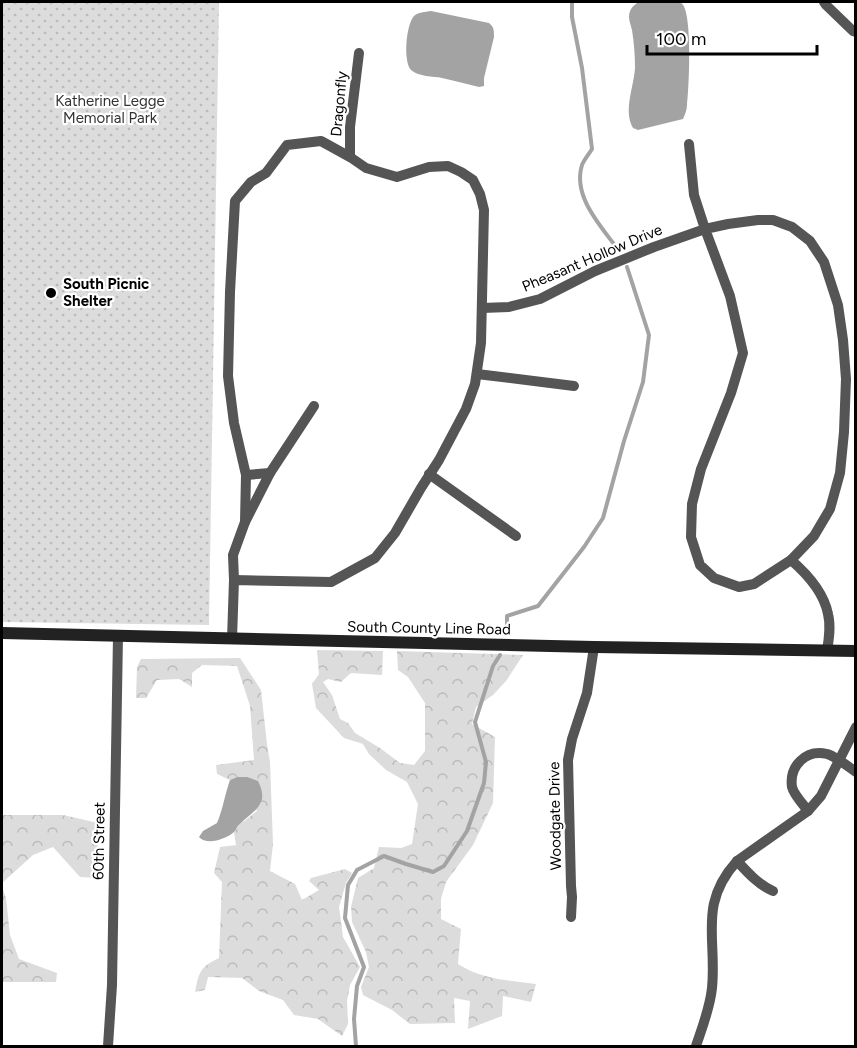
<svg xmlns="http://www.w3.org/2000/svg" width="857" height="1048" font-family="Figtree,sans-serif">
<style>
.forest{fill:url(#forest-crowns)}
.park{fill:url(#park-dots)}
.water{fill:#a3a3a3}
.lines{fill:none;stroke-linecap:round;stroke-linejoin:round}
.stream{stroke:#a3a3a3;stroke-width:4}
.minor{stroke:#555;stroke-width:10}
.secondary{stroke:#222;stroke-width:12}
.poi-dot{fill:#000;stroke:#fff;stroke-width:2}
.labels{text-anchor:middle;stroke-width:4.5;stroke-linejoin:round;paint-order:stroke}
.park-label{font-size:15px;fill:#333;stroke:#fff}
.street-label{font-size:15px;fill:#000;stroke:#fff}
.poi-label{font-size:15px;font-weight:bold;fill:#000;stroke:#fff;text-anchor:start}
</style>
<defs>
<pattern id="forest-crowns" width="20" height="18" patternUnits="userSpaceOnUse" patternTransform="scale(1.5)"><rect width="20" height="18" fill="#dcdcdc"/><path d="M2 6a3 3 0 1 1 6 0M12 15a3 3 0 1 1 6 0" fill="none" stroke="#bbb"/></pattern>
<pattern id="park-dots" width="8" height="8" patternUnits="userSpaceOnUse" patternTransform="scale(1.5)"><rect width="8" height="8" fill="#dcdcdc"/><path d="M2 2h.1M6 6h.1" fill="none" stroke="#bbb" stroke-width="1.8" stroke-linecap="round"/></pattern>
</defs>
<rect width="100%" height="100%" fill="#fff"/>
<g class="forest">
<path d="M317,650L383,651L382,675L351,673L341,682L328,679L323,682L332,695L340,719L348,723L355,733L380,748L400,763L414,765L425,751V703L408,677L398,670L397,651L523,655L506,681L493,695L476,707L472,724L495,737L493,803L473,845L446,882L441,899V919L461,929L458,964C483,980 508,980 536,984L531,1002L503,996L502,1016L468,1029L470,1001L454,998L455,1023L410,1024L392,1010L363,995L361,987L369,967L366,952L352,922L351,907L358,878L374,868L379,847L401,848L412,844L418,804L407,782L386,770L369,754L363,744L344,738L316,708L312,684L319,674Z"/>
<path d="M240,658L261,690L267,744L270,762L273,844L270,871L295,884L302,900L319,890L309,881L311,878L345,869L352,873L346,883L339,907L343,937L360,967L350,985L347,1001L348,1024L342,1036L318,1019L294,1015L283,1000L259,991L242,978L208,977L205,990L195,992C199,972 200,967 219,958L222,882L214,873L220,847L236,845L234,832L239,825L257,811L247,777H237L230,780L217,774L216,765L254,760L250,706L237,666L202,665L192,673V687L179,679L157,680L146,698H136L137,667L141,659Z"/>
<path d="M2,815H63L98,823L97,878L80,877L53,847L33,855L2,883Z"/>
<path d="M2,887L6,898L10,935L19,959L57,973L56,982H2Z"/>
</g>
<path class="park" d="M2,2H219L209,625L2,622Z"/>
<g class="water">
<path d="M639,2C647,2 675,0 681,3C693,9 689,90 687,105C687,110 685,114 683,119L638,130L633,128C623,110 634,87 635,68C635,55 634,43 632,30C631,26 629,21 629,17C629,10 633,5 639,2Z"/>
<path d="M431,11L489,23C494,27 494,30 494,37L484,78V86L479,87C467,84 455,81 442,78C433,76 419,77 411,70C403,61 406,25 414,16C418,12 425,12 431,11Z"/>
<path d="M237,777H247L258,781C261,787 263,793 262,799C258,812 248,815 240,824C237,826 236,830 234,832C226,839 207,846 199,837L203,831L217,823C223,809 225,794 230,780Z"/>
</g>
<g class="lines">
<g class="stream">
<path d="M572,2V17L582,68L592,149C589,154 584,160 582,165C572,197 602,227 619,251"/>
<path d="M507,626V616L538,606L584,547L603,518L624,441L643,382L649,335L627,267"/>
<path d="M356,1046L354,1019L357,986L364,967L345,918L348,885L357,870L384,856L406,864L433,872L444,866L467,831L484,783L486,762L475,722L493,666L500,655"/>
</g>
<g class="minor">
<path d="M824,2L826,5L853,31L856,32"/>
<path d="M350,157V127L359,53"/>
<path d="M482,308L509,307L540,299L595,271L654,247L705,229L728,224L758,220H773L792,227L810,241L824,262L838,305L843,340L846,379L844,432L840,473L830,509L814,536L791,560L754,584L739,587L714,578L700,565L691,537L692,504L701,469L731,393L743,353L730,296L705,229L694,195L689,144"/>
<path d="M477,374L574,386"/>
<path d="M429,474L516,536"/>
<path d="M246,475L270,473"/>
<path d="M791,560C806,573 824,593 828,614C831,626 829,639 827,651"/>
<path d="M234,580L233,555L245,522L270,473L314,406"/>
<path d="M232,639L234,580L331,582L375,558L395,533L421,488L439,460L466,409L475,384L481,343L484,210L480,194L473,180L461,172L448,166L429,167L397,177L366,168L350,157L321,141L287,145L266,173L251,182L235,201L230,292L228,376L234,423L246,475L245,522"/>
<path d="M808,811C803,804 794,795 792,787C789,766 806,749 827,754C833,755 849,767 856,772"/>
<path d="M737,861C748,873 759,885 773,891"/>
<path d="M571,917L572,897L571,886L568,760L572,739L587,693L594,647"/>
<path d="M108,1046L112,985L118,636"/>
<path d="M696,1046C702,1028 710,1008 712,988C717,938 698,904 737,861L808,811L821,796L856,727"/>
</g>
<path class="secondary" d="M2,633L594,647L856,651"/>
</g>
<circle class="poi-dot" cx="51" cy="293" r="6"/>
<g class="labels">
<g class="park-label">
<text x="110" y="106">Katherine Legge<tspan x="110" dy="17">Memorial Park</tspan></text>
</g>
<g class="street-label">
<text transform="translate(339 104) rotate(-85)" y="5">Dragonfly</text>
<text transform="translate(592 258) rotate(-23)" y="5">Pheasant Hollow Drive</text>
<text transform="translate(429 628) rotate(1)" y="5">South County Line Road</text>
<text transform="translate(555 816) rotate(-91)" y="5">Woodgate Drive</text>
<text transform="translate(99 841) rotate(-89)" y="5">60th Street</text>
</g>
<g class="poi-label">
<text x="63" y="289">South Picnic<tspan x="63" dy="17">Shelter</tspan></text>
</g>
</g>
<rect width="857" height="1048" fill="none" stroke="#000000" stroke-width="6"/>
<path d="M647 45v9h170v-9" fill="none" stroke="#000000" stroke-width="3"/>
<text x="656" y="45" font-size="18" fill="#000000" stroke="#ffffff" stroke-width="4.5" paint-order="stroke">100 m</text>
</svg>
